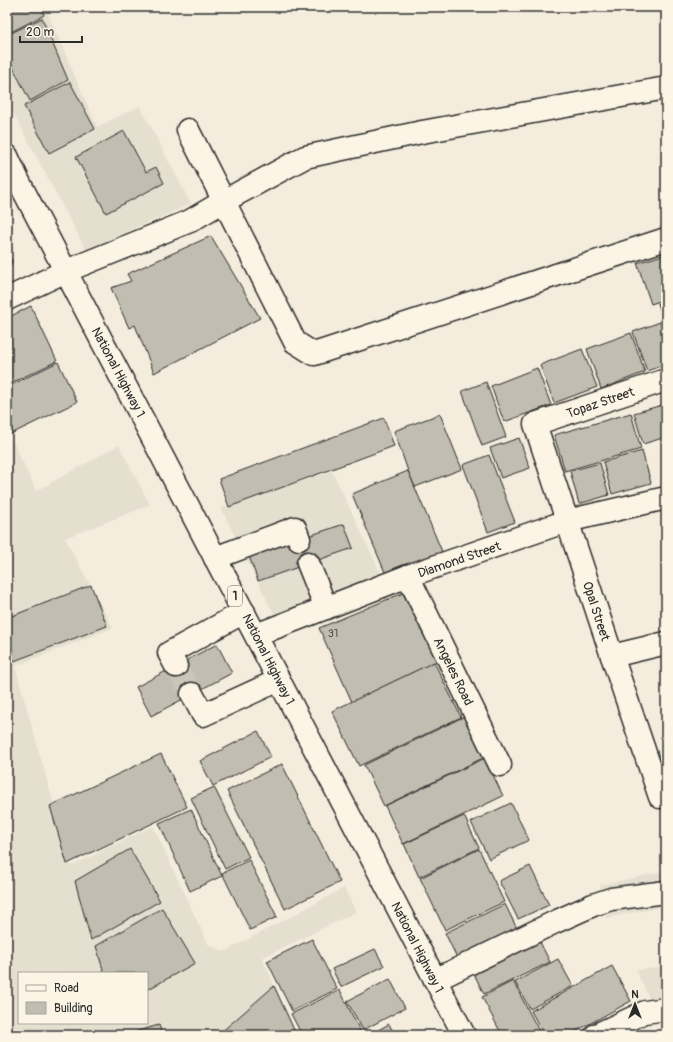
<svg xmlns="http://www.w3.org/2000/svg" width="673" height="1042" font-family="Pangolin,sans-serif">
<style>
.built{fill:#e5dfd0;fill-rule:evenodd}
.building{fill:#c2bdb1;stroke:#2b2b2b}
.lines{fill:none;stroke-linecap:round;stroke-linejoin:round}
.minor-tunnel{stroke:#ccc6ba;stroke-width:22;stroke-dasharray:22 11;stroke-linecap:butt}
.minor-casing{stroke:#2b2b2b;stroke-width:25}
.highway-casing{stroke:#2b2b2b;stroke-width:25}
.minor{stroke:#fcf5e5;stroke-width:22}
.highway{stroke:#fcf5e5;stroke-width:22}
.labels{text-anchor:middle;stroke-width:3;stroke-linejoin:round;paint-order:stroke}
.number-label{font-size:11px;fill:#51504c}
.shield{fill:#fcf5e5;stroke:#6a6863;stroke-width:1}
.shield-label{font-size:12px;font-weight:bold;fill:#2b2b2b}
.street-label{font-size:13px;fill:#2b2b2b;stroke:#fcf5e5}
</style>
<rect width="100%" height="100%" fill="#f4edde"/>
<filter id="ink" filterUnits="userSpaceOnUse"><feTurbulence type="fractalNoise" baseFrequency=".025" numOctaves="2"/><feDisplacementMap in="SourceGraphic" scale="8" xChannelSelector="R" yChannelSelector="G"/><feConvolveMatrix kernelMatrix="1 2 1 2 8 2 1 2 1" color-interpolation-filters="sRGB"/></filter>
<g filter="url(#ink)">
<g class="built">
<path d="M7,7H45L97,127L140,106L191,204L86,250L7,101Z"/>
<path d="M7,428L36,491L119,445L150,505L65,538L113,628L15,666L71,866L153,826L208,944L224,952L344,888L356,912L262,958L297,1034L296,1035H7ZM19,973H147V1023H19Z"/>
<path d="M332,471L383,578L276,618L221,508Z"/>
<path d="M666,871V906L606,918L600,885Z"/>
<path d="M666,967V1035L636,970Z"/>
</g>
<g class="building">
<path d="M7,7H41L44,15L7,34Z"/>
<path d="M42,18L68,80L30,101L7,56V35Z"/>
<path d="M70,82L95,129L49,153L24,106Z"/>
<path d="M124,131L146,172L156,167L164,183L106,213L76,157Z"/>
<path d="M211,236L260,318L154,373L135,325L129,328L111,288L131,281L127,274Z"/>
<path d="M7,253L12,261L10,267L7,274Z"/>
<path d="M666,254V299L651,304L637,263Z"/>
<path d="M666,301V323H664L658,303Z"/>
<path d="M31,306L57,361L7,385V318Z"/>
<path d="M660,322L666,338V364L647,371L633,332Z"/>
<path d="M631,333L645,372L601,389L587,349Z"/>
<path d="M582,349L597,387L554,403L540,365Z"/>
<path d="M58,362L77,402L11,434L7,426V387Z"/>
<path d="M537,368L551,405L504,422L491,386Z"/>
<path d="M486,382L506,437L482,446L462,391Z"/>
<path d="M666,404V437L643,444L634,413Z"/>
<path d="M631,413L641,449L565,471L554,435Z"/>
<path d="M440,414L462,469L415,487L408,471L394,431Z"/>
<path d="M384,418L394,446L229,507L219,479Z"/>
<path d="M519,438L530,468L501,478L490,448Z"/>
<path d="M642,451L651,483L612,494L603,462Z"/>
<path d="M489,455L515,522L488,532L463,465Z"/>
<path d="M600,463L609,495L579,504L570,471Z"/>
<path d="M408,471L443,554L387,577L352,494Z"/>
<path d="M344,524L353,548L258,581L249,556Z"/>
<path d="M91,585L107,626L14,661L7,643V618Z"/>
<path d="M403,593L437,661L352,702L319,628Z"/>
<path d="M217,644L232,673L151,716L136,687Z"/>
<path d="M434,662L461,717L359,766L332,711Z"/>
<path d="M465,716L485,757L384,806L364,765Z"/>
<path d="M258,731L271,757L213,786L200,761Z"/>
<path d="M161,754L187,807L67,864L50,806Z"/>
<path d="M485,758L503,796L403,844L385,806Z"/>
<path d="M282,764L340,882L285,909L227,791Z"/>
<path d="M214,787L249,857L225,869L191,798Z"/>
<path d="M511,803L529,840L489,859L471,822Z"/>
<path d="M191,809L222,876L190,891L159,823Z"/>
<path d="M464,816L479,848L419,877L404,844Z"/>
<path d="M130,849L160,901L91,940L75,881Z"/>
<path d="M479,849L504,902L445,930L420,878Z"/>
<path d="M249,860L277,917L250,930L222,873Z"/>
<path d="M530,866L549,905L518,919L499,881Z"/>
<path d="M505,904L521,937L461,966L445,933Z"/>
<path d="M162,908L195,963L147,990V973H104L96,946Z"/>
<path d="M312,939L337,989L292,1011L267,961Z"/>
<path d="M539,940L550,962L484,994L473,972Z"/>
<path d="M375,949L384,966L341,987L332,969Z"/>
<path d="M558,959L573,986L530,1009L515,982Z"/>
<path d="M612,966L631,1001L569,1035H544L531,1011Z"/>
<path d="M390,979L405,1008L363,1030L347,1001Z"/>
<path d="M513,981L541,1035H502L482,997Z"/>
<path d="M274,986L295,1032L292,1035H218Z"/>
<path d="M340,990L362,1035H302L291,1014Z"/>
<path d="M389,1024L395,1035H369Z"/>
<path d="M159,1025L162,1035H124Z"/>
</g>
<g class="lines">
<path class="minor-tunnel" d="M176,666L192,694"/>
<g class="minor-casing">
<g id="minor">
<path d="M188,130L295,342L314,354L666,239"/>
<path d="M7,299L66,271L190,221L224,201L305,157L422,132L666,88"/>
<path d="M666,380L535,424L612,656L660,797L666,796"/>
<path d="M215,558L295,528L299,539"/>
<path d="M308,563L326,608"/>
<path d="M408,576L500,765"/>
<path d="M256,635L408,576L567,521L666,498"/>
<path d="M612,656L666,643"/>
<path d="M176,666L169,653L244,612"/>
<path d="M192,694L203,715L279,680"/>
<path d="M435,980L555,922L593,905L611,899L666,892"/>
<path d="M596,1035L645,1012L666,1009"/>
</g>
</g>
<g class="highway-casing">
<path id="highway" d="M7,156L18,180L464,1035"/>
</g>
<use href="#minor" class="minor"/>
<use href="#highway" class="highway"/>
</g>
</g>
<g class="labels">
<g class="number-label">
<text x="333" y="637">31</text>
</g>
<rect class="shield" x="228" y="586" width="14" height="20" rx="3"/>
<g class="shield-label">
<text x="235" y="600">1</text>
</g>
<g class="street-label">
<text transform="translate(119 372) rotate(62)" y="5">National Highway 1</text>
<text transform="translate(600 402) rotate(-19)" y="5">Topaz Street</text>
<text transform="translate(459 559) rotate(-19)" y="5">Diamond Street</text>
<text transform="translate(597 611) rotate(72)" y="5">Opal Street</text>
<text transform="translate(269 659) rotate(63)" y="5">National Highway 1</text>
<text transform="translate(454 671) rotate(64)" y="5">Angeles Road</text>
<text transform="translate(418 947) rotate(63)" y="5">National Highway 1</text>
</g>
</g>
<rect width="673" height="1042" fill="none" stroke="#fcf5e5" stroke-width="24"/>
<rect x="12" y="12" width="649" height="1018" fill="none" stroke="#2b2b2b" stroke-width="1.5" filter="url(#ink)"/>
<rect x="18" y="972" width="130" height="52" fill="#fcf5e5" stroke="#a8a49b"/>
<rect x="26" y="985" width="20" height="6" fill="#fcf5e5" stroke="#a8a49b"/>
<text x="54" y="992" font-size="12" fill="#2b2b2b">Road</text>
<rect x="26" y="1002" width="20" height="12" fill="#c2bdb1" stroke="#a8a49b"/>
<text x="54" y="1012" font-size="12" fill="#2b2b2b">Building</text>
<g transform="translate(635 1004)" stroke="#fcf5e5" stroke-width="3" paint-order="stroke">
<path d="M0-3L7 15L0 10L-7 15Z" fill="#2b2b2b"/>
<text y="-6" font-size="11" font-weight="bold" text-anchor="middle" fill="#2b2b2b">N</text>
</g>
<path d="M20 36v6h62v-6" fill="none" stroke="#2b2b2b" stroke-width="2"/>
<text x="26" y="36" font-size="12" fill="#2b2b2b" stroke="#fcf5e5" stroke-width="3" paint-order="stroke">20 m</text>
</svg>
